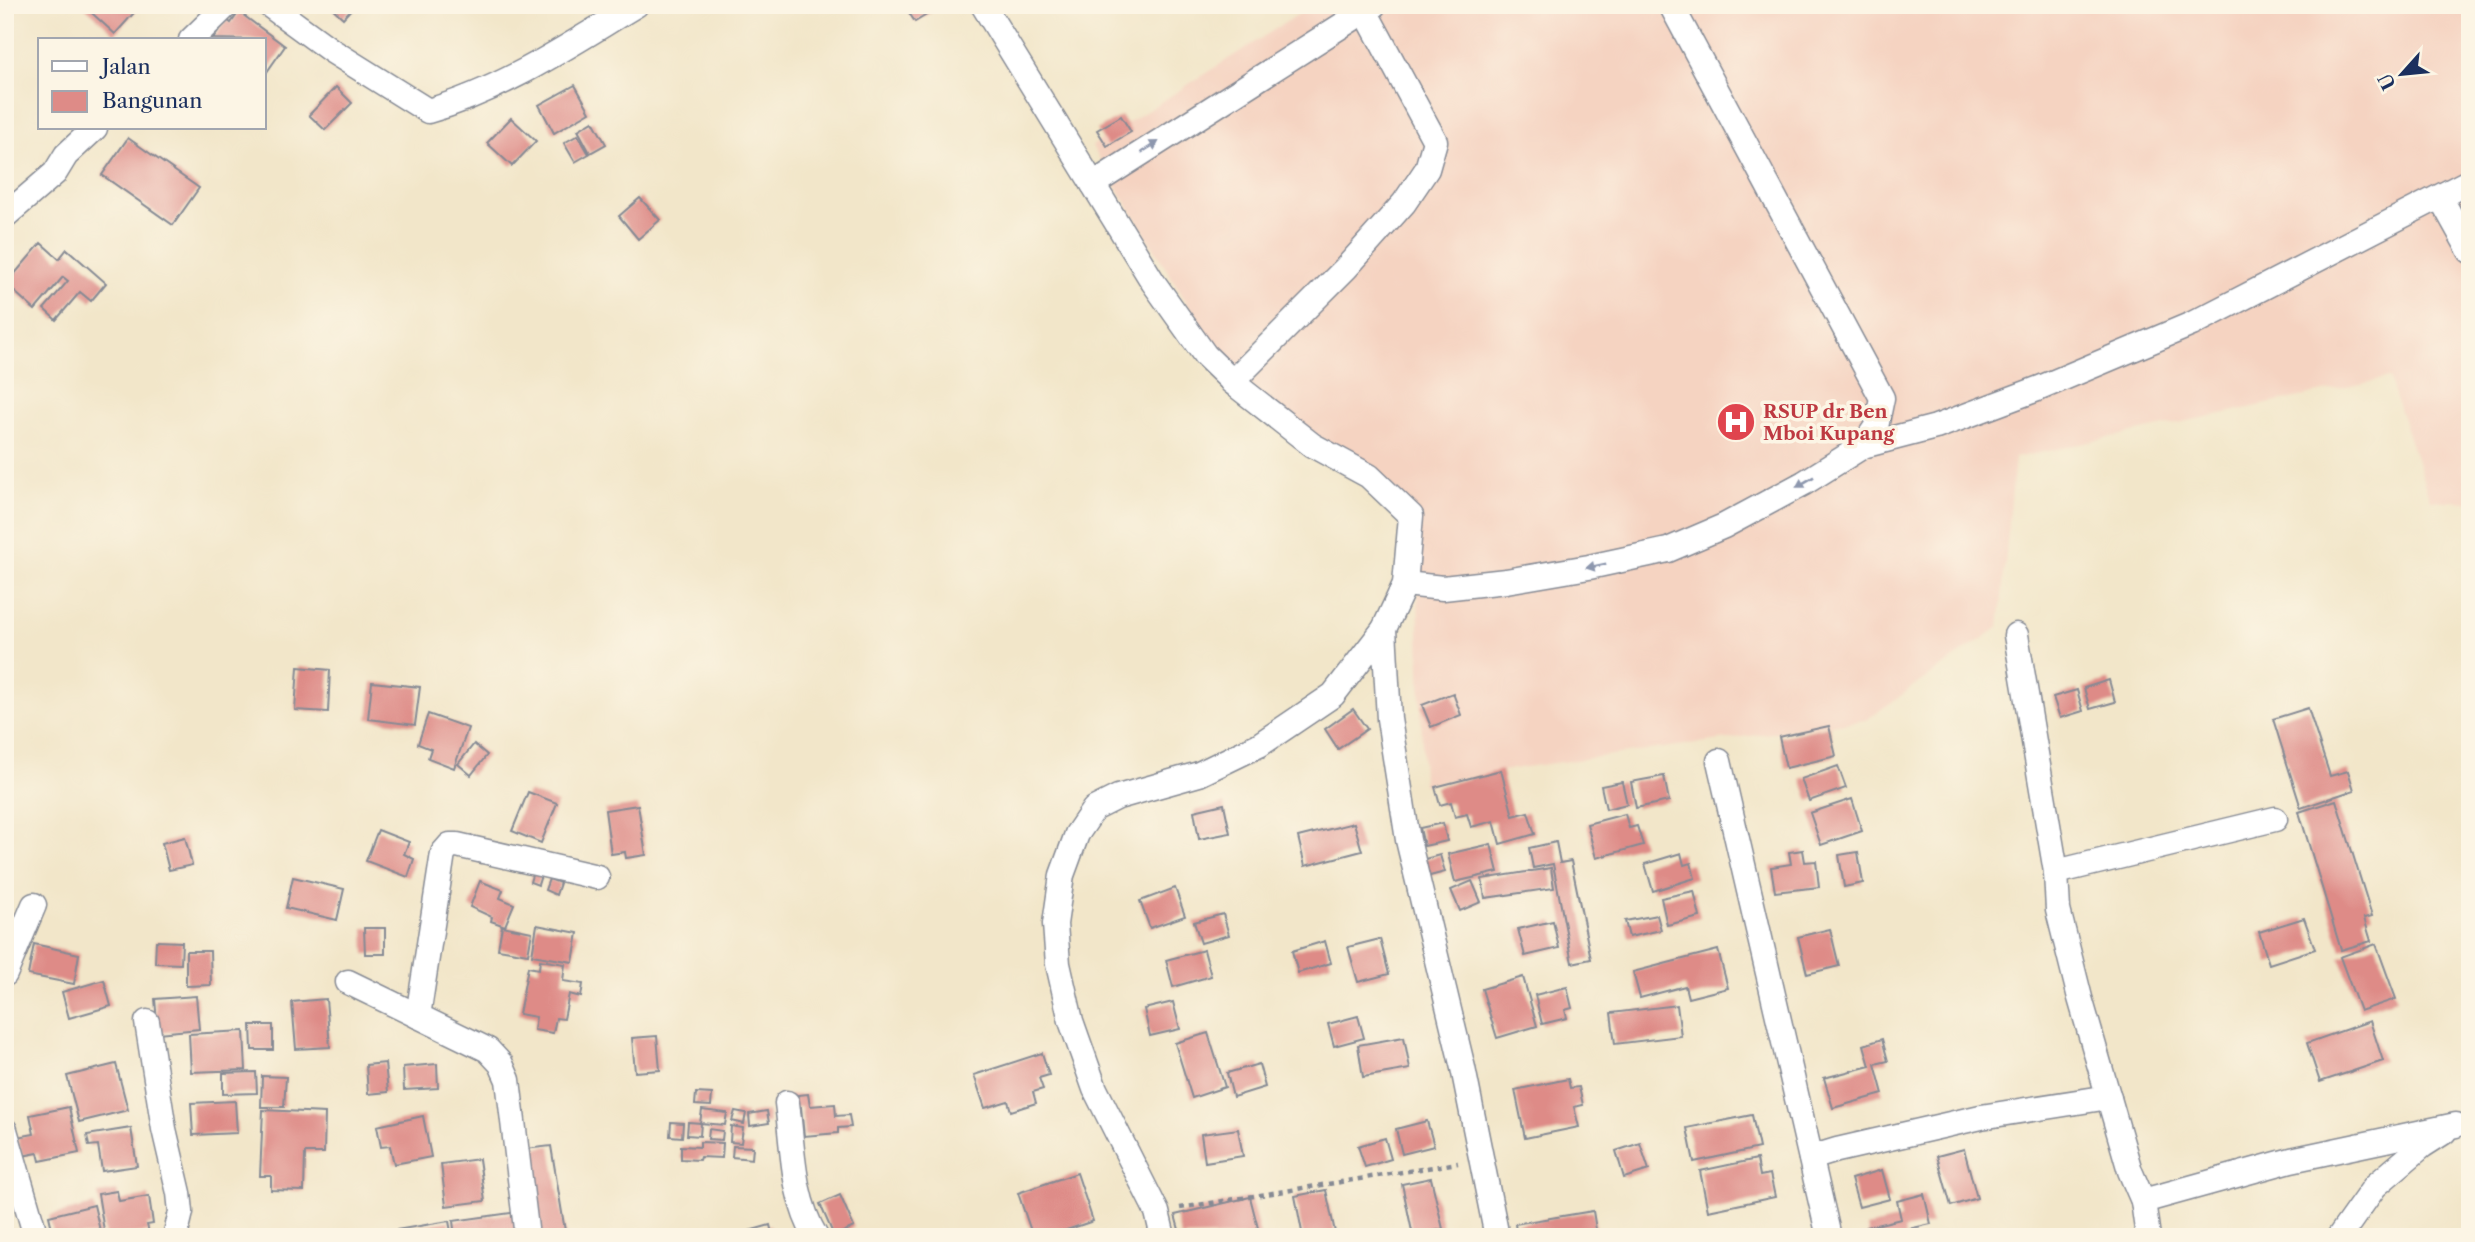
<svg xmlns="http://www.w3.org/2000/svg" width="2475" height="1242" font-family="'Libre Caslon Text',serif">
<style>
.built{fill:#f5d3c1}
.building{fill:#de8b87}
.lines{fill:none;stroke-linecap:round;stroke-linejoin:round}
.minor-casing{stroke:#868a94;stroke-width:27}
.path{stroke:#868a94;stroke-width:4.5;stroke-dasharray:5 5;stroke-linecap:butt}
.minor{stroke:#fff;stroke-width:24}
.oneway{fill:#8d97ae}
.labels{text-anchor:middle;stroke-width:7;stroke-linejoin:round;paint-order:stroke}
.health-label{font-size:19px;font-weight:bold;fill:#be3a42;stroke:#fcf5e5;text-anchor:start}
</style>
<rect width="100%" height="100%" fill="#fcf5e5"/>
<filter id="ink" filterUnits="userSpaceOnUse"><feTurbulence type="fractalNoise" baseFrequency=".0143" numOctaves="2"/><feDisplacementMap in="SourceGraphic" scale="14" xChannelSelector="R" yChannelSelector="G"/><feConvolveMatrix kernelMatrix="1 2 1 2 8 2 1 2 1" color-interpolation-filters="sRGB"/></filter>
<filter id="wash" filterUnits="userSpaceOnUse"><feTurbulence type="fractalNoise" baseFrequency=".00686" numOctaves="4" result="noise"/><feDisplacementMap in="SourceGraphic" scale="28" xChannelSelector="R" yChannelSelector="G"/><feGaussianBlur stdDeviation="1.57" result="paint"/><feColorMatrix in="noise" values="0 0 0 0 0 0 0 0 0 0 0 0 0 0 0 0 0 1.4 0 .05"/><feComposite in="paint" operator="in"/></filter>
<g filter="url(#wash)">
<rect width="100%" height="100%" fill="#f2e6c9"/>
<path class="built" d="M1313,5H2470V502L2430,500L2389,378L2015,458L1999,627L1866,720L1525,767L1423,785L1416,514L1237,386L1092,146Z"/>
<g id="blocks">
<g class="building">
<path d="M83,5H141L115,34Z"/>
<path d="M329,5H355L343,18Z"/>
<path d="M904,5H943L915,22Z"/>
<path d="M239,12L285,46L264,76V40L213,39L227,20L231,23Z"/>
<path d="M575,85L590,112L554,133L539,105Z"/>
<path d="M336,87L352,103L325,130L309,115Z"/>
<path d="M1121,116L1131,132L1107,146L1097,130Z"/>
<path d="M511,118L536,141L512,166L487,143Z"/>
<path d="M593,121L606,144L590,153L578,130Z"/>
<path d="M578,135L589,154L575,162L564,143Z"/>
<path d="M128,138L199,188L173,225L102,175Z"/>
<path d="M640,198L660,220L638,239L619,216Z"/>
<path d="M41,243L59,259L67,249L106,283L91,301L80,292L56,320L44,309L68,281L63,277L35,310L6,284Z"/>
<path d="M298,667L330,670L328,712L295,710Z"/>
<path d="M2109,680L2115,702L2090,709L2084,688Z"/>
<path d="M372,682L420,687L415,725L368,719Z"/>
<path d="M2077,690L2083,711L2060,718L2053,697Z"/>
<path d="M1453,693L1461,715L1431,727L1422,705Z"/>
<path d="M2308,708L2330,776L2348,771L2354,790L2301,808L2273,719Z"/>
<path d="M1353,709L1367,729L1338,749L1325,729Z"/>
<path d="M428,714L468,728L454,768L428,758L431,749L418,744Z"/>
<path d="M1829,726L1836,756L1786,768L1779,737Z"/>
<path d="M474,744L487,755L471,775L458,764Z"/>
<path d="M1838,766L1846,788L1809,801L1801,779Z"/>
<path d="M1501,770L1513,816L1528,812L1535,834L1500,844L1494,821L1471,827L1467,814L1455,817L1451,802L1440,805L1435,787Z"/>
<path d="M1664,776L1669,801L1636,808L1631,782Z"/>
<path d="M1622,782L1627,804L1606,809L1601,786Z"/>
<path d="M528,792L557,803L541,843L512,831Z"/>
<path d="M1852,799L1862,831L1821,845L1810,813Z"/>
<path d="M2336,800L2372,916L2364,918L2371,941L2341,950L2299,812Z"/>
<path d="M1224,804L1230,833L1199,839L1194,811Z"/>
<path d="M638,805L646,855L626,858L625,852L611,854L605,810Z"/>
<path d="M1625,814L1629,828L1637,826L1643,845L1596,858L1587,824Z"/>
<path d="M1354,823L1362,851L1305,866L1298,837Z"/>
<path d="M1443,823L1447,841L1424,846L1420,828Z"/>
<path d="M378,830L409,842L404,854L414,859L408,877L366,861Z"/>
<path d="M185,837L192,865L169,870L162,843Z"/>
<path d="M1556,842L1560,863L1571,861L1591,959L1572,963L1553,864L1533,868L1529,848Z"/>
<path d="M1491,844L1498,872L1455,882L1448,854Z"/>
<path d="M1803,850L1805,862L1816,861L1819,887L1775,892L1771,867L1791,864L1789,852Z"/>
<path d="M1858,852L1863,883L1844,887L1839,855Z"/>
<path d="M1681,853L1684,865L1691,863L1695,878L1653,891L1645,864Z"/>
<path d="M1440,855L1445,872L1426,877L1421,860Z"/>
<path d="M1551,868L1554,888L1485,898L1482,879Z"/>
<path d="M533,872L541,875L538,885L530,882Z"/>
<path d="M293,877L344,889L337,920L286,908Z"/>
<path d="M549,879L560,883L556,895L545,890Z"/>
<path d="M480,881L503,890L500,898L514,904L505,926L491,921L492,917L470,907Z"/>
<path d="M1472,881L1481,902L1460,911L1451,890Z"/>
<path d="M1175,888L1185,916L1150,928L1140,901Z"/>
<path d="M1694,891L1700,917L1667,925L1661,898Z"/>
<path d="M1223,914L1229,935L1201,943L1194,922Z"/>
<path d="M1657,915L1661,930L1629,937L1625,921Z"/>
<path d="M2304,918L2315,949L2269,964L2259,932Z"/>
<path d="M1553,921L1559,948L1525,956L1518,929Z"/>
<path d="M537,925L578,933L573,962L532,955Z"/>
<path d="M502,926L532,932L528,954L498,949Z"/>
<path d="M364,928H385V954H365Z"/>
<path d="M1830,929L1839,966L1807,974L1798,937Z"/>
<path d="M1380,939L1389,974L1358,982L1348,947Z"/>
<path d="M156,941L182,942L181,964L155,963Z"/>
<path d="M1325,941L1331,963L1298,973L1292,951Z"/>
<path d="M34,944L79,954L74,984L28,975Z"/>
<path d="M2376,944L2396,999L2360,1011L2340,957Z"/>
<path d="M1204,950L1211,976L1173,987L1166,960Z"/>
<path d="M1718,950L1728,988L1688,998L1685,986L1640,998L1633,972Z"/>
<path d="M186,951H210L211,985L186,986Z"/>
<path d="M540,960L565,964L563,981L583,984L581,997L569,994L564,1019L556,1018L553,1033L534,1030L536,1017L519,1014L528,967L539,969Z"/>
<path d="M1523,977L1537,1026L1497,1038L1482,989Z"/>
<path d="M104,980L111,1006L69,1018L62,992Z"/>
<path d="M1567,987L1572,1008L1565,1010L1567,1018L1542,1024L1535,995Z"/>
<path d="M196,996L199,1029L158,1033L155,999Z"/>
<path d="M326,999L330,1047L296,1049L292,1002Z"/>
<path d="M1173,1002L1180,1029L1150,1036L1144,1009Z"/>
<path d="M1677,1005L1681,1036L1615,1044L1611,1013Z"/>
<path d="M1358,1016L1364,1038L1334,1046L1328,1024Z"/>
<path d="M2370,1021L2383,1061L2320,1082L2307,1043Z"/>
<path d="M251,1025H273V1050H252Z"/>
<path d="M244,1031L246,1070L191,1072L189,1034Z"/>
<path d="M1208,1033L1225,1087L1192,1098L1175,1043Z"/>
<path d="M657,1036L660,1070L635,1072L632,1038Z"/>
<path d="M1404,1037L1410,1069L1363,1077L1358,1045Z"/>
<path d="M1882,1039L1888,1061L1875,1064L1883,1094L1833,1108L1824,1078L1870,1066L1864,1045Z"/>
<path d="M1042,1053L1049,1075L1039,1078L1043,1089L1033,1092L1036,1103L1011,1111L1008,1101L985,1108L974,1075Z"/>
<path d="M385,1063L388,1092L368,1094L366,1065Z"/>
<path d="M116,1064L128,1110L79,1122L67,1076Z"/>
<path d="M437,1064L438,1088L404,1090L403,1067Z"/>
<path d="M1259,1064L1265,1087L1233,1097L1227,1073Z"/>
<path d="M256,1072L257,1093L223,1094V1073Z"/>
<path d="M262,1076L286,1077L284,1107H261Z"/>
<path d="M1568,1079L1570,1088L1579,1087L1583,1105L1574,1107L1579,1127L1525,1138L1515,1090Z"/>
<path d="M696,1093L712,1094L711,1106L695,1105Z"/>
<path d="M808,1094L810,1106L835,1104L836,1116L849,1115L851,1127L838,1128V1133L804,1136L801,1107L790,1108L788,1096Z"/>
<path d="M235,1101L237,1133L193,1135L191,1103Z"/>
<path d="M69,1107L79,1153L40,1161L38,1153L22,1156L17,1137L34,1134L30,1115Z"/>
<path d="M263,1110L325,1113L324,1153H305L304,1191L271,1190V1176H260Z"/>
<path d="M702,1110L727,1113L725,1125L700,1123Z"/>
<path d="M735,1111L746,1113L744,1124L732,1121Z"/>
<path d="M767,1111L769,1123L750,1126L749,1114Z"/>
<path d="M1752,1115L1759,1148L1694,1162L1687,1128Z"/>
<path d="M423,1116L431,1157L394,1164L390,1146L381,1147L377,1126Z"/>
<path d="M1427,1121L1434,1146L1402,1154L1396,1129Z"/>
<path d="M671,1122L683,1123L682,1137L670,1136Z"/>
<path d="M688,1122L701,1123L700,1136L687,1135Z"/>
<path d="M731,1126L743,1128L741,1143L730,1142Z"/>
<path d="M131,1128L137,1166L102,1171L98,1145L89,1146L87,1135Z"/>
<path d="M709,1129L723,1131L722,1140L708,1139Z"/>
<path d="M1238,1129L1243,1156L1205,1162L1201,1134Z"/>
<path d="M1385,1138L1391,1159L1365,1167L1358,1146Z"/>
<path d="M700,1142L723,1143L722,1158L700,1157L699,1160L681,1159V1146L700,1147Z"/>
<path d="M1640,1143L1649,1170L1624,1178L1616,1151Z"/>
<path d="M551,1146L566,1237H539L525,1149Z"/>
<path d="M733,1146L753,1147L752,1159L732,1157Z"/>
<path d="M1964,1149L1977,1198L1951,1206L1937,1156Z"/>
<path d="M479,1159L485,1201L446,1206L441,1164Z"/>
<path d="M1757,1159L1760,1176L1770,1174L1775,1197L1708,1211L1700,1171Z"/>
<path d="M1882,1170L1890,1199L1859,1207L1851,1179Z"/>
<path d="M1077,1173L1093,1221L1046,1237H1033L1018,1193Z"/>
<path d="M1431,1178L1443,1229L1413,1236L1402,1184Z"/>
<path d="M1326,1190L1336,1237H1303L1295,1196Z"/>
<path d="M117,1191L119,1201L149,1196L153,1224L147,1225L149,1232L105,1237L98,1194Z"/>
<path d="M1924,1194L1931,1224L1904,1230L1906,1237H1869L1867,1227L1901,1219L1897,1201Z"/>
<path d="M840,1195L854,1227L834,1236L820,1204Z"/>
<path d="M1250,1197L1260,1236L1181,1237L1175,1215Z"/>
<path d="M94,1205L101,1235L54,1237L49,1216Z"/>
<path d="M1593,1211L1597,1236L1517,1237L1515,1224Z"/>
<path d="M518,1212L521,1237H455L453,1221Z"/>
<path d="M449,1221L452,1237H373V1234Z"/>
<path d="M770,1225L773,1237H743L742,1233Z"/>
</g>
</g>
</g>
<g filter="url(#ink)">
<use href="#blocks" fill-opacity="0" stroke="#868a94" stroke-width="2"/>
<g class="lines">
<g class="minor-casing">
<g id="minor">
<path d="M269,5L332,51L428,111C503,90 569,45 636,5"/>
<path d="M983,5L1153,282L1205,355L1237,386L1312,445L1369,476L1411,516L1405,584L1384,629L1389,719L1408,840L1463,1068L1497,1237"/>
<path d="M1671,5L1882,398L1876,427L1863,446"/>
<path d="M191,40L227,5"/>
<path d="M1093,184L1374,5"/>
<path d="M2440,197L2470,251"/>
<path d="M5,216L55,173L66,155L95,128"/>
<path d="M1232,382L1346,268L1404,203L1427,169L1435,141L1365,11"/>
<path d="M1405,584L1443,588L1506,581L1589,567L1668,550L1724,526L1804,483L1863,446L1936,427L2040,388L2192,324L2470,181"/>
<path d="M2016,635L2056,872L2058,910L2080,998L2130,1171L2143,1201L2148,1237"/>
<path d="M1719,761L1829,1237"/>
<path d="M2056,872L2275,819"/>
<path d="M5,974L34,905"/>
<path d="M348,982L488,1050L501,1064L508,1080L527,1237"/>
<path d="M418,1016L443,853L450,845H457L597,877"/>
<path d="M147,1022L164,1129L179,1193L181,1212L175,1237"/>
<path d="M787,1103C793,1148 792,1197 816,1237"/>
<path d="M5,1130L36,1237"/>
<path d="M1811,1158L1837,1150L1981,1117L2109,1097"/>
<path d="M2143,1201L2291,1160L2456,1125"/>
<path d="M1163,1237L1157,1212L1095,1089L1071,1021L1058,964L1055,924L1062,875L1077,834L1094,809L1118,797L1199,774L1259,745L1333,695L1384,629"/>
<path d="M2339,1237L2375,1186L2422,1146L2444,1132"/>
</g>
</g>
<path class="path" d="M1180,1208L1458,1163"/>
<use href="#minor" class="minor"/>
</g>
<defs><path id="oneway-solid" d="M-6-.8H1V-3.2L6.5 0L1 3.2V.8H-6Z" transform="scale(1.75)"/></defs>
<g class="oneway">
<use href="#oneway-solid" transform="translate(1150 147) rotate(-32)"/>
<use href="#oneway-solid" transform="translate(1805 482) rotate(149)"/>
<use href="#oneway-solid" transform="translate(1596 566) rotate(168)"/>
</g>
</g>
<defs>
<g id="hospital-disc" transform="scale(2.0125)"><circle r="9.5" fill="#e0444e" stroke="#fcf5e5"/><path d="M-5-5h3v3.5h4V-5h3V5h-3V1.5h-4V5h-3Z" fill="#fff"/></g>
</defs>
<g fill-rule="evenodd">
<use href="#hospital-disc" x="1736" y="422"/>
</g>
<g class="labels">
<g class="health-label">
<text x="1763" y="418">RSUP dr Ben<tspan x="1763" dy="22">Mboi Kupang</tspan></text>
</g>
</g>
<rect width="2475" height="1242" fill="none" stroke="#fcf5e5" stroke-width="28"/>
<rect x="38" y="38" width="228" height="91" fill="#fcf5e5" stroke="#a2a6af" stroke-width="2"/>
<rect x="52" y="61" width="35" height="10" fill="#ffffff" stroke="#a2a6af" stroke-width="2"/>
<text x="102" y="74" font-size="21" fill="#1b2f5e">Jalan</text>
<rect x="52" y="91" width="35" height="21" fill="#de8b87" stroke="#a2a6af" stroke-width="2"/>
<text x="102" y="108" font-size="21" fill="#1b2f5e">Bangunan</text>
<g transform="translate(2402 74) rotate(243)" stroke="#fcf5e5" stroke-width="5" paint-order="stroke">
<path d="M0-5L12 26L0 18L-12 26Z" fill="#1b2f5e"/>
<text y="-10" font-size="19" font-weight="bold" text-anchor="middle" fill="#1b2f5e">U</text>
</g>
</svg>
